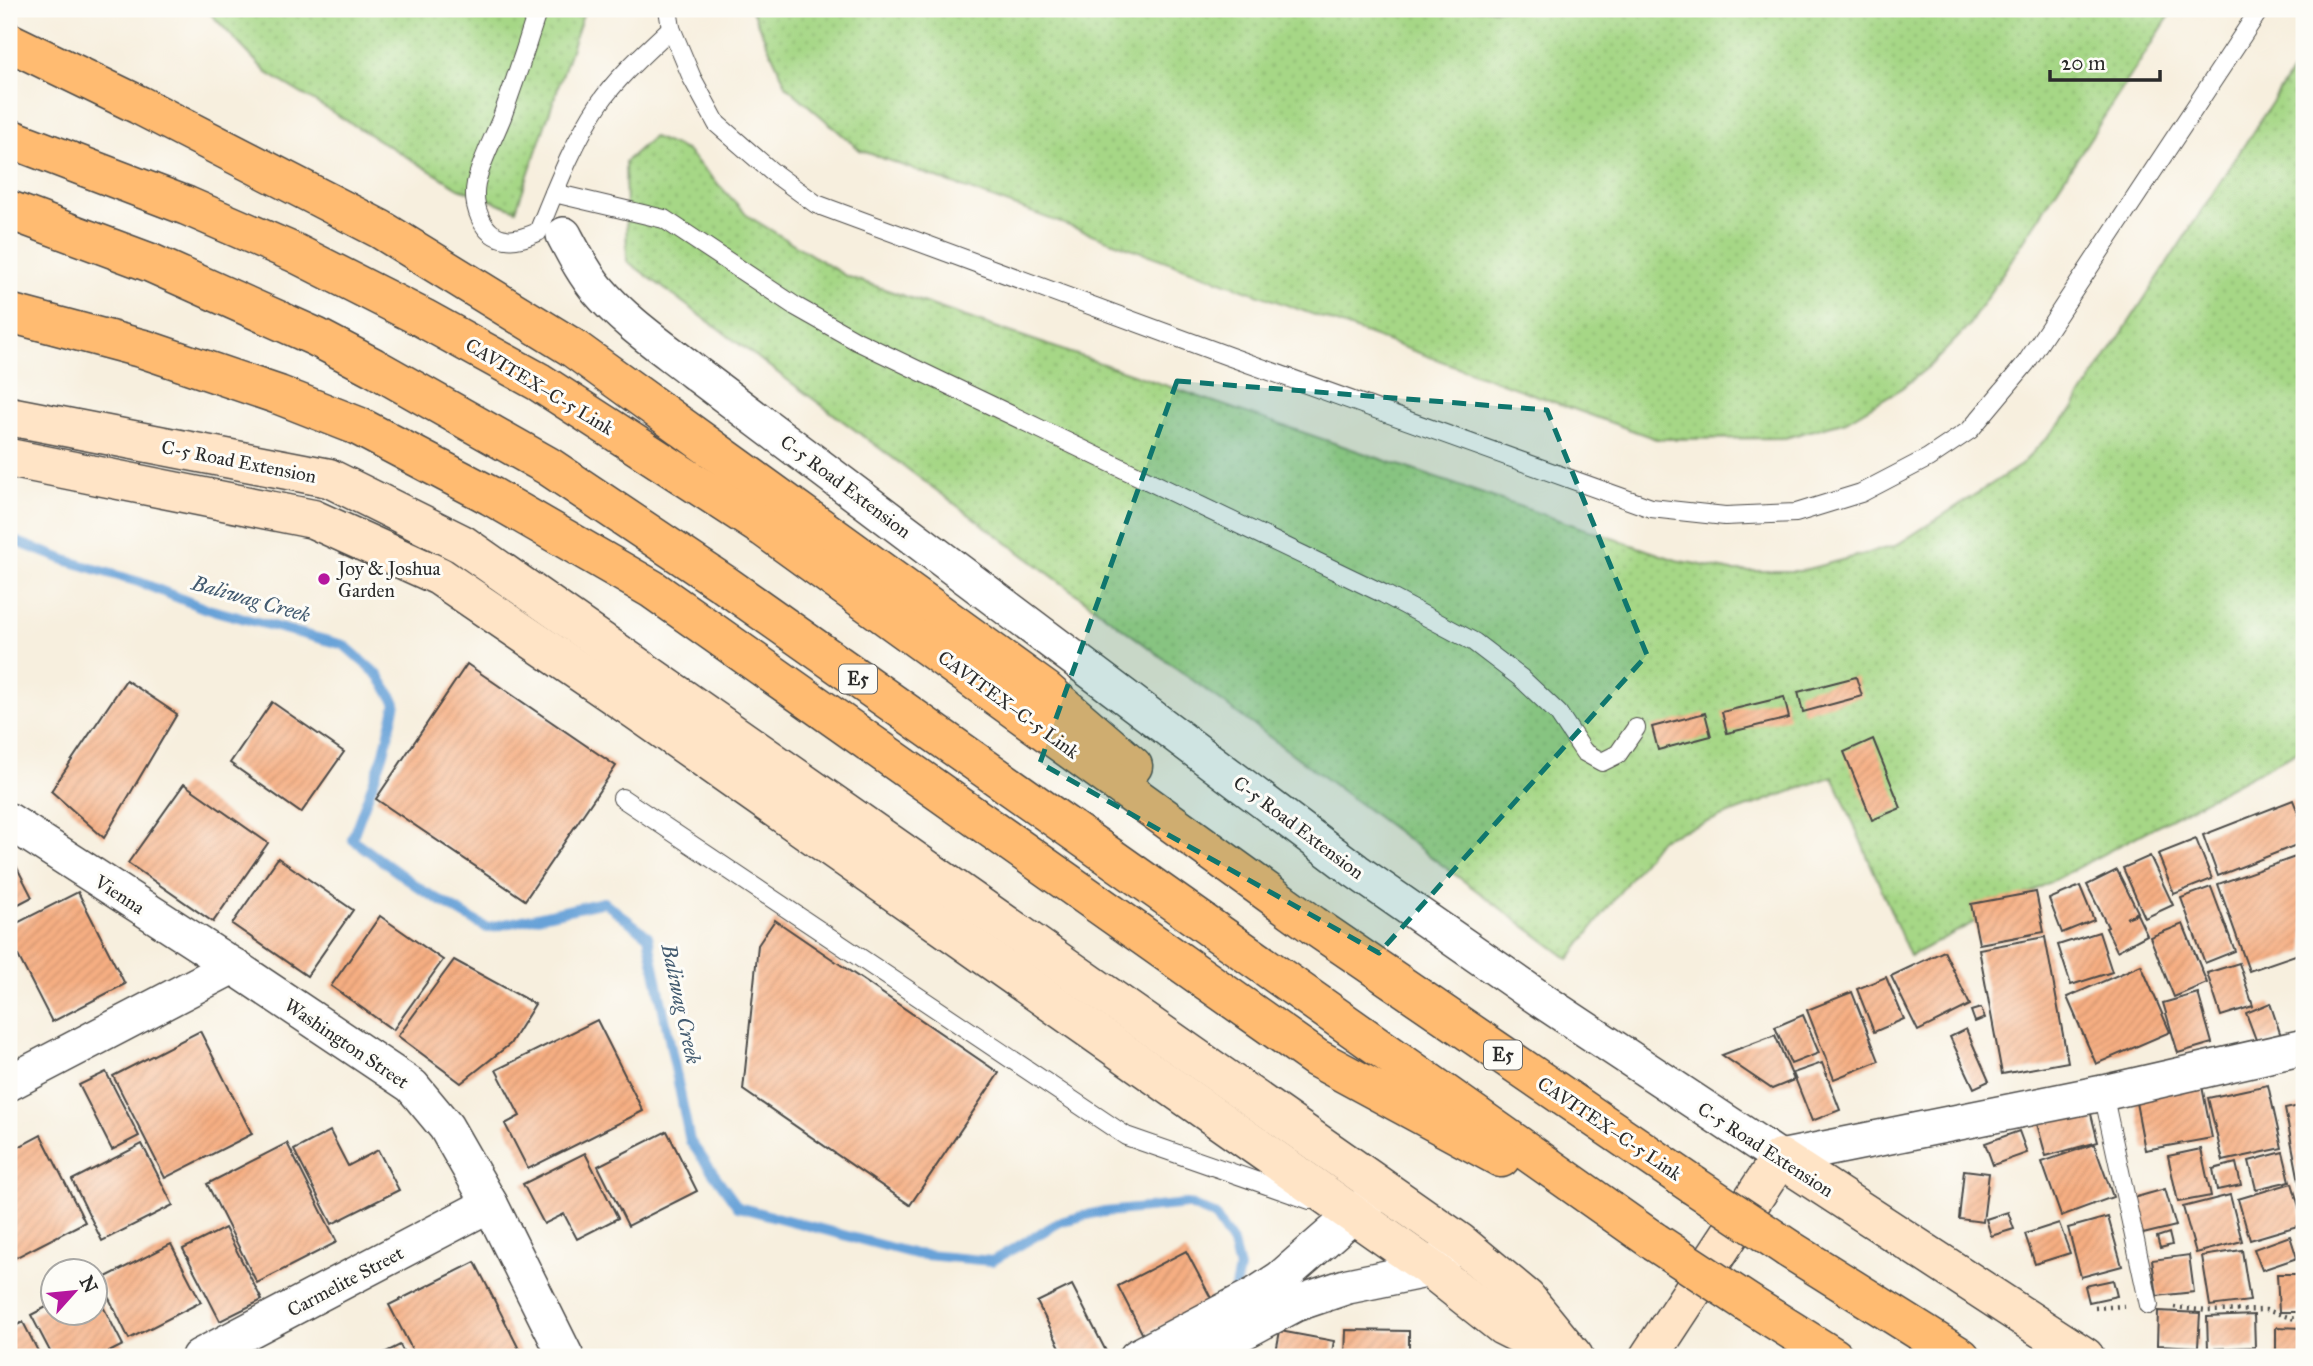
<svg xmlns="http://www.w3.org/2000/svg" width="2313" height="1366" font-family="'IM FELL Great Primer',serif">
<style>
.grass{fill:url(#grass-dots);stroke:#688158;stroke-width:2}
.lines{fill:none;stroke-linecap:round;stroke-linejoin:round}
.stream{stroke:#68a2d8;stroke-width:10}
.building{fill:url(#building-hatch)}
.lane-casing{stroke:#4a4846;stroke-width:20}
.street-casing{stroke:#4a4846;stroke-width:38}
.secondary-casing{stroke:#4a4846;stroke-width:41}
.highway-casing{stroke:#4a4846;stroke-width:41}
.path{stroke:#4a4846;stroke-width:4.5;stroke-dasharray:2 5;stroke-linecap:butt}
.lane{stroke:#fff;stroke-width:18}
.street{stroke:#fff;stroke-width:35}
.secondary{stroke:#ffe4c6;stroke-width:38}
.highway{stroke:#ffbb71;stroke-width:38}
.highway-bridge-casing{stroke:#4a4846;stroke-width:41;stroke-linecap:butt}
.highway-bridge{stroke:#ffbb71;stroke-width:38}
.marked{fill:#0f766e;fill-opacity:0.2;stroke:#0f766e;stroke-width:5;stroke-dasharray:14 9;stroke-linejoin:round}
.poi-dot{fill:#b5179e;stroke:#fdfcf7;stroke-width:2.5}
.labels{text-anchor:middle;stroke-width:6;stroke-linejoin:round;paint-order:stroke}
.shield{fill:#fdfcf7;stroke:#6a6a68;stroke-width:2}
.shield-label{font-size:18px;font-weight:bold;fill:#2b2b2b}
.street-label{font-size:19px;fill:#2b2b2b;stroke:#fdfcf7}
.poi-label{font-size:19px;fill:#2b2b2b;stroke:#fdfcf7;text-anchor:start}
.water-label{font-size:21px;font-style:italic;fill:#435b70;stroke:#fdfcf7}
</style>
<defs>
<pattern id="grass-dots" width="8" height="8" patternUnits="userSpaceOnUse" patternTransform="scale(1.75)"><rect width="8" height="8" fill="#a6d786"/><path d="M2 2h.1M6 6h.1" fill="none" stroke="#8fb974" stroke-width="1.8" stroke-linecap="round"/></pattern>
<pattern id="building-hatch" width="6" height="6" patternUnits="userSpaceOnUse" patternTransform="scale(1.75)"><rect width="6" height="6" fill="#f6ae82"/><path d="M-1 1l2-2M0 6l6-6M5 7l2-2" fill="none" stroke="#d39670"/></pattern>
</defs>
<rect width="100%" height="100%" fill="#fdfcf7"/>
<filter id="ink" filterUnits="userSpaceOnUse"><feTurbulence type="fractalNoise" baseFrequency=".0143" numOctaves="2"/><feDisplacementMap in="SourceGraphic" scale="14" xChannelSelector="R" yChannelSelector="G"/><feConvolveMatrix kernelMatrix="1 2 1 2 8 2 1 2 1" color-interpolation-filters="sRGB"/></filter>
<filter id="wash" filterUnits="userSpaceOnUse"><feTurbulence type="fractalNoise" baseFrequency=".00686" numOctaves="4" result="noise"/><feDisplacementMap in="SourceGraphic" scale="28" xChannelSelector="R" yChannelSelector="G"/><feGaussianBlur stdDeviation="1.57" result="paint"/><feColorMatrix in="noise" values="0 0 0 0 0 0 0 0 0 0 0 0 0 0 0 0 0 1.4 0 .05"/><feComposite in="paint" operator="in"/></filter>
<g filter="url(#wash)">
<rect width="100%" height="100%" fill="#f7efde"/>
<g class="grass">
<path d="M206,9H585L516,210L459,188L267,73Z"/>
<path d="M751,9H2174L1967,328L1932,364L1902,388L1846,421L1785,438L1656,439L860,150L787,87Z"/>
<path d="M2304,53V748L1910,956L1833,776L1660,839L1569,959L627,261L625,162L653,137L686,150L748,216L846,276L1676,560L1732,571H1800L1895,546L2021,465L2070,413Z"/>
</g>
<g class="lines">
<path class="stream" d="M9,539L68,561L139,582L204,608L344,645L378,675L396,703L384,753L352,839L422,890L487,928L604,902L648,936L690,1141L738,1207L915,1254L992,1261L1060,1222L1095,1213L1187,1204L1214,1215L1233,1244L1239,1269L1233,1297"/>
</g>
<g id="blocks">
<g class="building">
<path d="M467,664L616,766L525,900L376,799Z"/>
<path d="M1856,677L1862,696L1803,712L1798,692Z"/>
<path d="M126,680L177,714L104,838L51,791Z"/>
<path d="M1784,697L1789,718L1727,733L1722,712Z"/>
<path d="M272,702L344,752L301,813L230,763Z"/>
<path d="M1705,713L1711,736L1658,750L1652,727Z"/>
<path d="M1873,739L1901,808L1872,820L1844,752Z"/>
<path d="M184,784L268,843L213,922L128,863Z"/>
<path d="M2293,800L2304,828V842L2218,876L2203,835Z"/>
<path d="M2196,839L2212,879L2174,894L2158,854Z"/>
<path d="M9,852L32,897L9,909Z"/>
<path d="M2304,854V952L2249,971L2218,884Z"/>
<path d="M2150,856L2173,905L2145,918L2123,868Z"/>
<path d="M278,858L353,910L307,976L232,924Z"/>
<path d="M2117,870L2138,912L2126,918L2137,914L2147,935L2117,951L2106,928L2108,927L2087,885Z"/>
<path d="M2080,886L2094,920L2062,933L2049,899Z"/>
<path d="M2211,887L2235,951L2205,963L2181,898Z"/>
<path d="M78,892L125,984L52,1022L9,938V927Z"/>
<path d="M2036,892L2044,932L1979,944L1971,904Z"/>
<path d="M380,916L443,960L393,1030L331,986Z"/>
<path d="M775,920L999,1073L910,1205L743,1090L758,945Z"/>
<path d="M2183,924L2207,983L2174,997L2150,937Z"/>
<path d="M2099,932L2112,972L2071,985L2058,945Z"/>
<path d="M2045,937L2068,1062L2002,1074L1979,949Z"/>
<path d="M1944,951L1970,1005L1918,1031L1891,976Z"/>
<path d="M454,960L535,1004L510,1044L461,1083L398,1036Z"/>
<path d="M2239,963L2253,1006L2221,1016L2207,973Z"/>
<path d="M2141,965L2170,1032L2096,1064L2067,997Z"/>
<path d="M1886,977L1904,1019L1874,1032L1857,989Z"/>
<path d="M1852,992L1879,1061L1834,1079L1807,1010Z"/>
<path d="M2198,993L2212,1043L2178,1053L2163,1003Z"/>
<path d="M2270,1003L2281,1036L2258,1045L2246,1013Z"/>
<path d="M1981,1008L1985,1018L1975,1022L1971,1011Z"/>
<path d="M1803,1015L1819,1053L1791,1064L1775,1027Z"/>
<path d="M597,1020L643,1111L528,1169L505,1124L520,1116L496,1070Z"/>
<path d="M1966,1029L1989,1081L1974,1088L1950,1037Z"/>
<path d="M200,1031L252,1134L165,1178L113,1076Z"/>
<path d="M1775,1035L1794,1080L1772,1089L1722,1055Z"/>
<path d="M1822,1063L1840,1110L1812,1121L1793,1073Z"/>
<path d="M106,1072L139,1136L112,1150L79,1085Z"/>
<path d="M2268,1085L2282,1148L2223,1161L2208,1098Z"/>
<path d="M2202,1086L2212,1138L2145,1150L2135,1097Z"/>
<path d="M2304,1105V1202H2303L2285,1109Z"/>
<path d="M2090,1110L2098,1142L2046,1156L2037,1124Z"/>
<path d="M330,1131L348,1166L378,1150L399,1190L332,1224L294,1150Z"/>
<path d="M667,1131L697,1191L628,1226L598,1166Z"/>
<path d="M2019,1131L2027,1153L1993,1165L1985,1143Z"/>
<path d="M41,1135L85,1222L15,1258L9,1246V1152Z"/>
<path d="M287,1143L337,1242L257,1283L207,1184Z"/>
<path d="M142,1144L173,1205L102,1241L72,1180Z"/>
<path d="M2094,1144L2113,1197L2061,1216L2042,1162Z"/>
<path d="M2201,1149L2211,1196L2178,1202L2168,1156Z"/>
<path d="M2283,1152L2290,1181L2256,1189L2249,1161Z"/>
<path d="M585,1153L618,1218L577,1239L564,1214L544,1224L523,1184Z"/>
<path d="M2236,1163L2241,1185L2217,1190L2213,1169Z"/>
<path d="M1964,1170L1989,1173L1983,1222L1959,1219Z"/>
<path d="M2292,1183L2304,1224L2250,1240L2238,1199Z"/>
<path d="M2165,1189L2176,1226L2143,1234L2133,1198Z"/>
<path d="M2230,1195L2242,1241L2196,1253L2183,1207Z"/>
<path d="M2008,1212L2014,1229L1991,1236L1986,1219Z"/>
<path d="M2108,1217L2122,1266L2081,1277L2068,1228Z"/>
<path d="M2059,1223L2070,1253L2035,1264L2025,1234Z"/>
<path d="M225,1228L262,1300L220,1321L183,1249Z"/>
<path d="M2169,1233L2172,1245L2160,1248L2157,1237Z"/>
<path d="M2290,1236L2297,1258L2262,1270L2254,1249Z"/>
<path d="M171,1244L201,1302L129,1339L100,1280Z"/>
<path d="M2242,1250L2250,1301L2210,1306L2202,1256Z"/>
<path d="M1186,1251L1212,1300L1143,1335L1118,1286Z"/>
<path d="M2189,1255L2194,1292L2157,1296L2152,1260Z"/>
<path d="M475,1262L523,1357H416L389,1305Z"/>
<path d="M2277,1274H2299L2300,1312H2279Z"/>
<path d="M2113,1280L2117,1296L2089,1302L2085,1286Z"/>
<path d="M1072,1285L1109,1357H1065L1037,1302Z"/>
<path d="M94,1289L123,1345L99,1357H53L31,1315L52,1304V1314H94Z"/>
<path d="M2158,1311L2200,1313L2198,1347L2157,1345Z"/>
<path d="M2254,1315L2255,1347L2208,1349L2207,1317Z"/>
<path d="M23,1322L41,1357H9V1329Z"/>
<path d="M2276,1327L2304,1328V1357H2276Z"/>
<path d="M1346,1330L1409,1331V1357H1345Z"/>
<path d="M1280,1331L1334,1341L1331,1357H1275Z"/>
<path d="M400,1345L406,1357H376Z"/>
</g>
</g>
</g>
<g filter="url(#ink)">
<use href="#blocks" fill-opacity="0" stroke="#4a4846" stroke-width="2"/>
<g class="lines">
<g class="lane-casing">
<g id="lane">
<path d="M538,9C527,45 515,81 502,117C494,137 481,162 476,183C472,204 481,236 506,239C517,241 528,236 538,232C556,188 573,143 599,104C619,75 646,52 671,28"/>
<path d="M668,9L671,28L692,78L717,124L771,171L816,204L1228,356L1651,508L1725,516L1796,513L1861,493L1928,458L1970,430L2026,363L2260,9"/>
<path d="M554,193L664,219L795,306L857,341L1384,594L1474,642L1521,678L1558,713L1584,752L1602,762L1618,754L1636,728"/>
<path d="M622,798L1126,1136L1310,1200"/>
<path d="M2103,1093L2149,1305"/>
</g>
</g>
<g class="street-casing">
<g id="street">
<path d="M564,235C574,254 584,274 598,290C625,322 661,346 694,372L1356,871L1546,1003L1780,1158L2103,1093L2304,1047"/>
<path d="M9,821L233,966L412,1086L446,1127L490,1204L566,1357"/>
<path d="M9,1083L233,966"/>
<path d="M199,1357L490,1204"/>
<path d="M1137,1357L1257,1294L1280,1279L1374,1197"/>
<path d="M1196,1357L1295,1304L1348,1286L1431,1269L1446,1254"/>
</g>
</g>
<g class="secondary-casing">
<g id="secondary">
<path d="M9,416L329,478L462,544L1459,1242L1526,1298L1574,1357"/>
<path d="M9,458L313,519L439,576L637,711L1431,1269L1503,1326L1565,1357"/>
<path d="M1649,1357L1780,1158L2085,1357"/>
</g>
</g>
<g class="highway-casing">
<g id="highway">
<path d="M9,42L139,105L380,229L573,348L1045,690L1133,766"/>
<path d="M9,138L187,206L295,253L423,318L539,382L764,528L1313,925L1693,1185"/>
<path d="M9,210L151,263L316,337L373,367L548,466L724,584L1655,1242"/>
<path d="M9,313L144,349L279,395L358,426L491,496L652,589L1316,1058L1501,1158"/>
<path d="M1789,1249L1961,1357"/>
<path d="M1751,1305L1834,1357"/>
</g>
</g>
<g class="path">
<path d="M2174,1307L2207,1311L2266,1310L2304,1322"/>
<path d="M2095,1308L2124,1306"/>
</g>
<use href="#lane" class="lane"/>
<use href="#street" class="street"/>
<use href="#secondary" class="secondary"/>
<use href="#highway" class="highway"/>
<g class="highway-bridge-casing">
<g id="highway-bridge">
<path d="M1693,1185L1789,1249"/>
<path d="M1655,1242L1751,1305"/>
</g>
</g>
<use href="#highway-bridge" class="highway-bridge"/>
</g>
</g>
<path class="marked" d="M1177,381L1547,410L1647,655L1379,953L1040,763Z"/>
<circle class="poi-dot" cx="324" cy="579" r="7"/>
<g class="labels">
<g class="shield">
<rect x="839" y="664.5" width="38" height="29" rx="5"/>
<rect x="1484" y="1040.5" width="38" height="29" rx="5"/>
</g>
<g class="shield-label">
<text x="858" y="685">E5</text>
<text x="1503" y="1061">E5</text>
</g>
<g class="street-label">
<text transform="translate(540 386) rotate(31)" y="7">CAVITEX–C-5 Link</text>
<text transform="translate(239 461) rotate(11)" y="7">C-5 Road Extension</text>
<text transform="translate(846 486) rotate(37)" y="7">C-5 Road Extension</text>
<text transform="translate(1009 704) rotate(36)" y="7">CAVITEX–C-5 Link</text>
<text transform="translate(1299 827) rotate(37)" y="7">C-5 Road Extension</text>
<text transform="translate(120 894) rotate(33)" y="7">Vienna</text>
<text transform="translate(347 1043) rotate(34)" y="7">Washington Street</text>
<text transform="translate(1610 1128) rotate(34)" y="7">CAVITEX–C-5 Link</text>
<text transform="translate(1766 1149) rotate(33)" y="7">C-5 Road Extension</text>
<text transform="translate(345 1281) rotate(-28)" y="7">Carmelite Street</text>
</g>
<g class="poi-label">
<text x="338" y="575">Joy &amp; Joshua<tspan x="338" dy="22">Garden</tspan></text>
</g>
<g class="water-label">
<text transform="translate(251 599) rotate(16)" y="7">Baliwag Creek</text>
<text transform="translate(681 1004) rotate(78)" y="7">Baliwag Creek</text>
</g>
</g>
<rect width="2313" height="1366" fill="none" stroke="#fdfcf7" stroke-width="35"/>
<g transform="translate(74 1292) rotate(63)"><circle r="33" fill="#fdfcf7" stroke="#a9a8a5" stroke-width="2"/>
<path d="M0-5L12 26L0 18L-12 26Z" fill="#b5179e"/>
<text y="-10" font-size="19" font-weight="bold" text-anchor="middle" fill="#2b2b2b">N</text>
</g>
<path d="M2050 70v10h110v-10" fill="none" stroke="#2b2b2b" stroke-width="3.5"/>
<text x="2061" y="70" font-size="21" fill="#2b2b2b" stroke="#fdfcf7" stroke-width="5" paint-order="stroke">20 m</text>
</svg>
